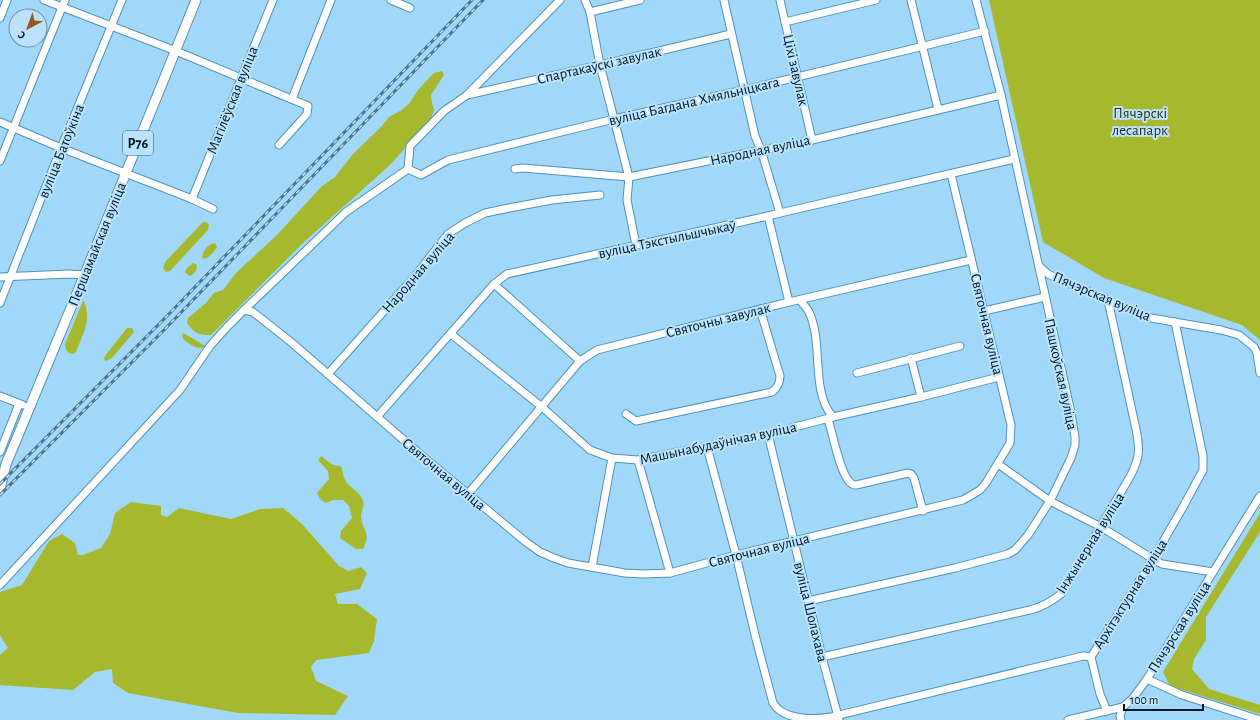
<svg xmlns="http://www.w3.org/2000/svg" width="1260" height="720" font-family="'Alegreya Sans',sans-serif">
<style>
.green{fill:#a5b82e}
.lines{fill:none;stroke-linecap:round;stroke-linejoin:round}
.minor-casing{stroke:#5093bc;stroke-width:9}
.major-casing{stroke:#5093bc;stroke-width:11}
.minor{stroke:#fff;stroke-width:7}
.major{stroke:#fff;stroke-width:9}
.rail-casing{stroke:#4e758e;stroke-width:3}
.rail{stroke:#bae2fc;stroke-width:1.5;stroke-dasharray:4.5;stroke-linecap:butt}
.labels{text-anchor:middle;stroke-width:4;stroke-linejoin:round;paint-order:stroke}
.shield{fill:#bae2fc;stroke:#385568;stroke-width:1}
.shield-label{font-size:14px;font-weight:bold;fill:#001928}
.street-label{font-size:15px;fill:#001928;stroke:#bae2fc}
.park-label{font-size:15px;fill:#2e331c;stroke:#bae2fc}
</style>
<rect width="100%" height="100%" fill="#a1d7f9"/>
<g class="green">
<path d="M989,0H1260V340L1242,325L1104,278L1043,242Z"/>
<path d="M442,71L444,75L431,95L432,103L434,110L431,119L390,165L304,242L211,335C199,335 195,334 187,323L188,318L206,303L214,293L223,290L236,273L278,234L321,187L335,177L353,154L381,127L389,117L400,111L409,104L418,90L434,73Z"/>
<path d="M203,222H206L209,225L208,230L170,271L166,272L163,268L166,261Z"/>
<path d="M215,243L217,247C214,252 210,257 204,259L202,257C204,249 207,245 215,243Z"/>
<path d="M193,263L197,265L196,271L191,276L188,275L185,272L187,268Z"/>
<path d="M83,301H84C92,320 83,334 76,352L73,354L69,353L66,350L65,344Z"/>
<path d="M127,328H132L134,332L112,358L106,361L104,359L105,356Z"/>
<path d="M182,333L185,334L202,344L205,346L203,348C194,348 189,344 183,339Z"/>
<path d="M321,456L333,465L341,466C343,472 343,478 347,483C352,489 360,492 363,501C365,506 361,511 361,516C362,531 372,532 363,549H356L340,538L341,531L352,518L349,506L343,500H333L326,503L320,499L317,493L329,479L328,471L318,460Z"/>
<path d="M131,502L161,506V515L167,517L179,508L231,519L260,509L283,508L302,524L339,566L349,571L361,567L367,573L360,589L335,594L338,604H357L377,619L374,641L369,653L316,660L311,667L316,681L348,696L335,715L238,713L128,693L113,683L112,669L95,672L73,690L0,685V655L8,648L0,635V592L22,585L49,541L62,534L75,543L78,555H83L101,548L110,534L115,513Z"/>
<path d="M1260,513V532L1206,617V640L1194,659L1192,669L1209,689L1260,705V714L1170,686L1163,672Z"/>
</g>
<g class="lines">
<g class="minor-casing">
<g id="minor">
<path d="M44,0L176,51L308,106L307,114L279,145"/>
<path d="M391,0L410,8"/>
<path d="M585,0L590,12L600,65L629,177L627,200L636,245"/>
<path d="M724,0L755,136L761,150L780,213"/>
<path d="M780,0L812,140"/>
<path d="M911,0L938,109"/>
<path d="M590,12L640,0"/>
<path d="M0,18L7,0"/>
<path d="M785,22L876,0"/>
<path d="M467,95L600,65L731,34"/>
<path d="M292,99L331,0"/>
<path d="M0,122L61,148L192,199L213,209"/>
<path d="M0,161L65,0"/>
<path d="M408,169L421,175L448,160L614,119L744,90L985,31"/>
<path d="M515,169L523,168L629,177L812,140L1001,95"/>
<path d="M192,199L273,0"/>
<path d="M768,216L789,302"/>
<path d="M1039,266L1048,274L1058,279L1151,318L1221,330L1239,335L1254,347L1257,353L1260,373"/>
<path d="M0,277L69,274L85,275"/>
<path d="M494,284L580,361"/>
<path d="M800,300C803,304 807,308 809,312C824,344 810,391 833,417"/>
<path d="M0,303L61,148L122,0"/>
<path d="M244,310L346,212L408,169L410,146L444,111L467,95L560,0"/>
<path d="M984,311L1045,297"/>
<path d="M451,334L542,407L590,450L612,458L638,460L768,434L833,417L921,397L999,377"/>
<path d="M911,358L921,397"/>
<path d="M857,373L960,346"/>
<path d="M328,374L416,275L448,234L465,223L485,213L509,208L552,200L600,195"/>
<path d="M0,396L23,405"/>
<path d="M626,414L636,421L772,392C778,387 780,383 780,376L760,309"/>
<path d="M377,417L494,284L507,274L768,216L780,213L1014,159"/>
<path d="M828,419C833,435 839,468 848,480C850,483 852,485 856,485L908,473L911,474L914,478L923,511"/>
<path d="M768,434L822,657L839,720"/>
<path d="M707,447L736,555L756,639L773,703C783,720 811,720 831,717L1083,656L1091,657L1153,559L1183,507L1203,470V456L1175,322"/>
<path d="M0,452L19,404"/>
<path d="M638,460L670,573"/>
<path d="M998,464L1050,501L1101,527L1153,559L1162,564L1213,572"/>
<path d="M468,494L580,361L597,350L789,302L971,260"/>
<path d="M592,567L612,458"/>
<path d="M0,585L180,390L210,346L227,327L244,310L253,312L291,342L421,455L526,542L540,552L554,558L568,563L625,573L643,574L670,573L736,555L963,500L980,490L986,483L1010,443L1011,425L951,174"/>
<path d="M808,601L955,568L1008,554L1015,550L1028,535L1050,501L1071,458L1075,445V437L1070,408L1001,95L976,0"/>
<path d="M822,657L1030,610C1042,607 1051,602 1061,594L1131,475C1139,458 1140,452 1137,434L1108,300"/>
<path d="M1091,657L1100,694L1107,711"/>
<path d="M1147,679L1182,695L1260,720"/>
<path d="M1068,720L1123,707L1133,698L1147,679L1260,496"/>
<path d="M1121,720L1120,716L1123,707"/>
</g>
</g>
<g class="major-casing">
<path id="major" d="M0,489L6,464L12,450L87,269L196,0"/>
</g>
<use href="#minor" class="minor"/>
<use href="#major" class="major"/>
<g class="rail-casing">
<g id="rail">
<path d="M0,484L168,315L472,0"/>
<path d="M0,495L165,329L483,0"/>
</g>
</g>
<use href="#rail" class="rail"/>
</g>
<g class="labels">
<rect class="shield" x="123" y="131" width="30" height="24" rx="3"/>
<g class="shield-label">
<text x="138" y="148">Р76</text>
</g>
<g class="street-label">
<text transform="translate(599 65) rotate(-13)" y="5">Спартакаўскі завулак</text>
<text transform="translate(796 70) rotate(77)" y="5">Ціхі завулак</text>
<text transform="translate(232 100) rotate(-68)" y="5">Магілёўская вуліца</text>
<text transform="translate(694 101) rotate(-13)" y="5">вуліца Багдана Хмяльніцкага</text>
<text transform="translate(760 150) rotate(-12)" y="5">Народная вуліца</text>
<text transform="translate(61 151) rotate(-68)" y="5">вуліца Батоўкіна</text>
<text transform="translate(667 239) rotate(-12)" y="5">вуліца Тэкстыльшчыкаў</text>
<text transform="translate(97 244) rotate(-68)" y="5">Першамайская вуліца</text>
<text transform="translate(418 272) rotate(-49)" y="5">Народная вуліца</text>
<text transform="translate(1102 296) rotate(23)" y="5">Пячэрская вуліца</text>
<text transform="translate(718 320) rotate(-14)" y="5">Святочны завулак</text>
<text transform="translate(987 324) rotate(77)" y="5">Святочная вуліца</text>
<text transform="translate(1061 374) rotate(78)" y="5">Пашкоўская вуліца</text>
<text transform="translate(718 443) rotate(-12)" y="5">Машынабудаўнічая вуліца</text>
<text transform="translate(444 474) rotate(40)" y="5">Святочная вуліца</text>
<text transform="translate(1090 543) rotate(-58)" y="5">Інжынерная вуліца</text>
<text transform="translate(759 550) rotate(-14)" y="5">Святочная вуліца</text>
<text transform="translate(1130 594) rotate(-58)" y="5">Архітэктурная вуліца</text>
<text transform="translate(811 612) rotate(76)" y="5">вуліца Шолахава</text>
<text transform="translate(1179 627) rotate(-58)" y="5">Пячэрская вуліца</text>
</g>
<g class="park-label">
<text x="1140" y="118">Пячэрскі<tspan x="1140" dy="17">лесапарк</tspan></text>
</g>
</g>
<g transform="translate(28 28) rotate(221)"><circle r="19" fill="#bae2fc" stroke="#7092a7"/>
<path d="M0-3L7 15L0 10L-7 15Z" fill="#975721"/>
<text y="-6" font-size="11" font-weight="bold" text-anchor="middle" fill="#001928">С</text>
</g>
<path d="M1124 704v6h79v-6" fill="none" stroke="#001928" stroke-width="2"/>
<text x="1130" y="704" font-size="12" fill="#001928" stroke="#bae2fc" stroke-width="3" paint-order="stroke">100 m</text>
</svg>
